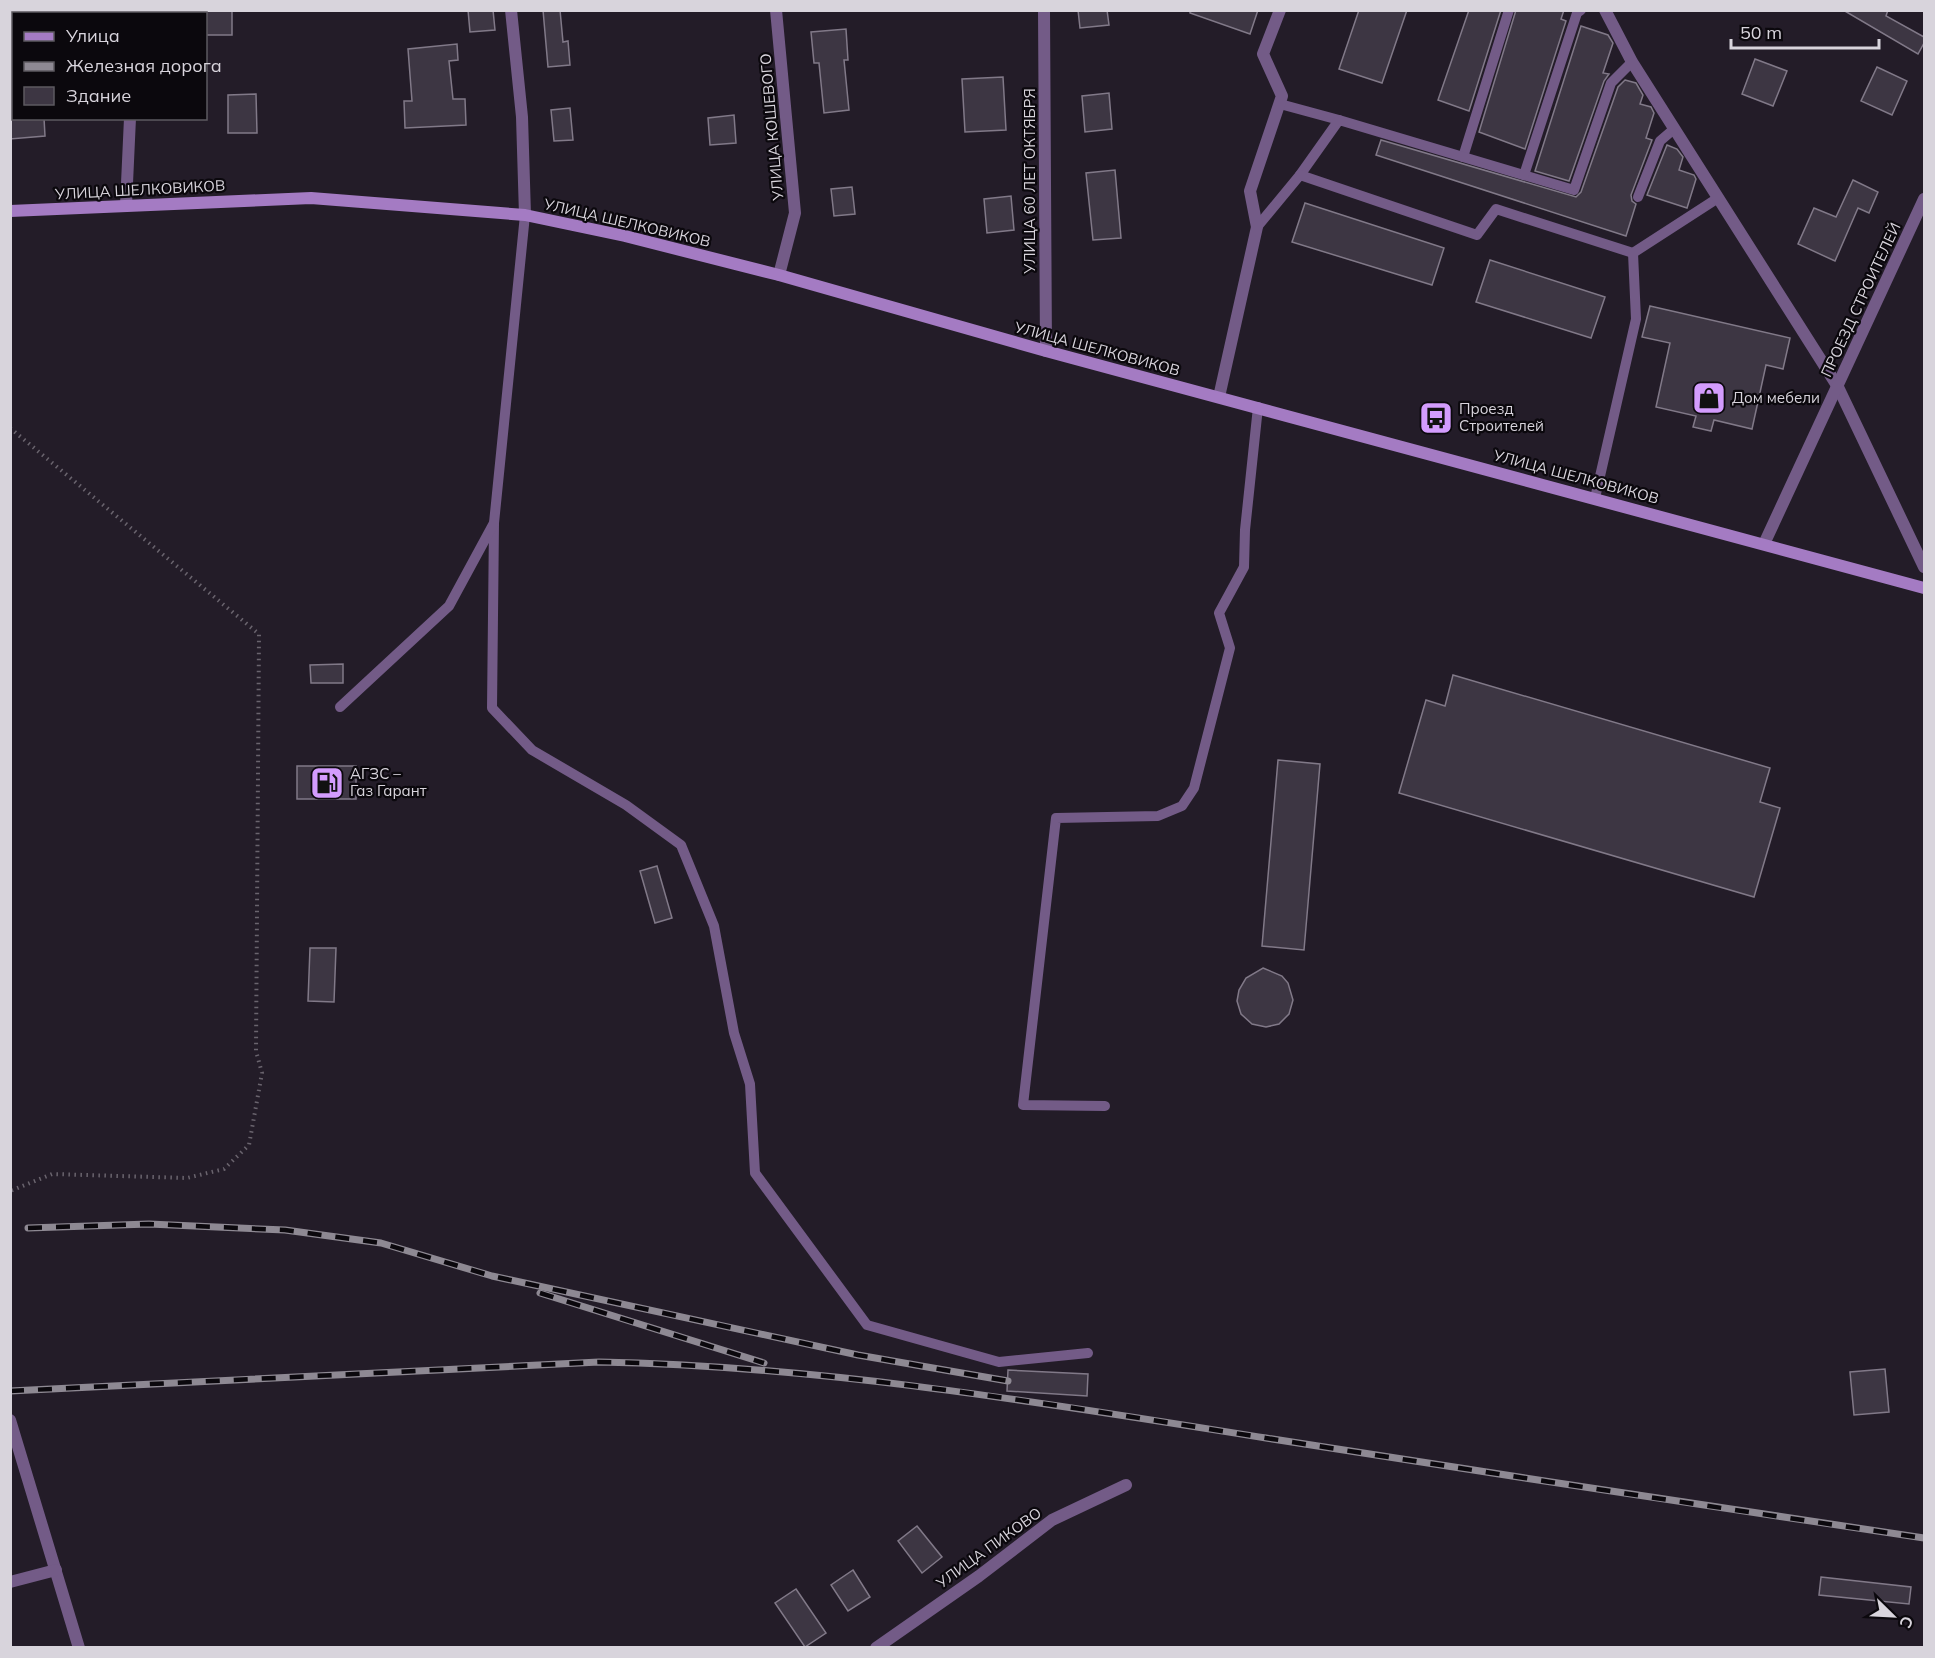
<svg xmlns="http://www.w3.org/2000/svg" width="1935" height="1658" font-family="Mulish,sans-serif">
<style>
.building{fill:#3d3643;stroke:#817988;stroke-width:1.5}
.lines{fill:none;stroke-linecap:round;stroke-linejoin:round}
.path{stroke:#6a646e;stroke-width:4;stroke-dasharray:1.5 4.5;stroke-linecap:butt}
.lane{stroke:#735b87;stroke-width:10}
.street{stroke:#735b87;stroke-width:12}
.secondary{stroke:#a47bc3;stroke-width:12}
.rail-casing{stroke:#8e8993;stroke-width:7}
.rail{stroke:#0b080d;stroke-width:4.5;stroke-dasharray:14;stroke-linecap:butt}
.labels{text-anchor:middle;stroke-width:4.5;stroke-linejoin:round;paint-order:stroke}
.street-label{font-size:15px;fill:#d8d4dc;stroke:#0b080d}
.poi-label{font-size:15px;fill:#d8d4dc;stroke:#0b080d;text-anchor:start}
</style>
<rect width="100%" height="100%" fill="#231c28"/>
<g class="building">
<path d="M232,10V35H206V11Z"/>
<path d="M468,10H493L495,30L470,32Z"/>
<path d="M543,10H560L563,42L568,41L570,65L548,67Z"/>
<path d="M1078,10H1107L1109,25L1080,28Z"/>
<path d="M1190,10H1258L1250,34L1190,13Z"/>
<path d="M1359,10H1407L1382,83L1339,69Z"/>
<path d="M1469,10H1501L1469,111L1438,100Z"/>
<path d="M1516,10H1564L1561,19L1566,21L1525,149L1479,132Z"/>
<path d="M1843,10H1888L1886,16L1924,37V43L1918,54Z"/>
<path d="M1581,26L1608,35L1613,43L1603,73L1609,74L1604,81L1569,181L1535,171Z"/>
<path d="M846,29L848,60H844L849,110L824,113L819,63H814L811,32Z"/>
<path d="M457,44L458,60L449,61L453,99H465L466,125L405,128L404,101H412L408,49Z"/>
<path d="M1755,59L1787,71L1773,106L1742,94Z"/>
<path d="M1877,67L1907,81L1892,115L1861,101Z"/>
<path d="M1003,77L1006,130L965,132L962,79Z"/>
<path d="M1625,80L1636,83L1643,95L1640,104L1651,107L1654,113L1646,138L1652,140L1631,195L1632,201L1636,204L1626,236L1376,155L1381,140L1576,197L1581,192L1618,87Z"/>
<path d="M1109,93L1112,129L1085,132L1082,96Z"/>
<path d="M256,94L257,133H228V95Z"/>
<path d="M570,108L573,140L554,141L551,110Z"/>
<path d="M734,115L736,143L710,145L708,118Z"/>
<path d="M10,118H44L45,136L10,139Z"/>
<path d="M1667,145L1677,149L1683,157L1679,170L1694,175L1696,179L1687,208L1647,195Z"/>
<path d="M1115,170L1121,238L1093,240L1086,173Z"/>
<path d="M1853,180L1878,192L1869,213L1858,208L1835,261L1798,244L1814,208L1836,217Z"/>
<path d="M852,187L855,214L834,216L831,189Z"/>
<path d="M1011,196L1014,230L987,233L984,199Z"/>
<path d="M1305,203L1444,248L1432,285L1292,242Z"/>
<path d="M1490,260L1605,297L1591,338L1476,302Z"/>
<path d="M1650,306L1790,338L1783,369L1766,365L1752,429L1714,420L1711,431L1693,427L1696,416L1656,407L1670,343L1642,337Z"/>
<path d="M343,664V683H311L310,665Z"/>
<path d="M1453,675L1770,768L1760,802L1780,808L1754,897L1399,793L1426,700L1445,706Z"/>
<path d="M1278,760L1320,764L1304,950L1262,946Z"/>
<rect x="297" y="766" width="59" height="33"/>
<path d="M657,866L672,918L655,923L640,871Z"/>
<path d="M310,948H336L334,1002L308,1001Z"/>
<path d="M1263,968L1282,976L1288,983L1293,1000L1289,1014L1279,1024L1266,1027L1252,1024L1241,1014L1237,1001L1239,990L1246,978Z"/>
<path d="M1885,1369L1889,1412L1854,1415L1850,1372Z"/>
<path d="M1008,1370L1088,1374L1087,1396L1007,1391Z"/>
<path d="M917,1526L942,1557L922,1573L898,1541Z"/>
<path d="M853,1570L870,1597L848,1611L831,1585Z"/>
<path d="M1821,1577L1911,1587L1909,1604L1819,1595Z"/>
<path d="M796,1589L826,1633L805,1647L775,1603Z"/>
</g>
<g class="lines">
<path class="path" d="M10,428L259,634L256,1051L262,1073L249,1145L224,1169L187,1178L52,1174L10,1191"/>
<g class="lane">
<path d="M10,13L49,10"/>
<path d="M1280,104L1339,120"/>
<path d="M1463,157L1509,10"/>
<path d="M1300,175L1339,120L1574,190L1611,83L1632,62"/>
<path d="M1524,175L1577,13L1581,10"/>
<path d="M1638,197L1660,141L1674,129"/>
<path d="M1257,227L1300,175L1477,235L1496,209L1633,253"/>
<path d="M1595,498L1636,319L1633,253L1718,198"/>
<path d="M494,523L492,708L532,750L626,805L681,845L714,926L734,1033L750,1084L755,1173L867,1325L999,1362L1088,1353"/>
<path d="M340,707L449,606L494,523L525,215"/>
<path d="M1105,1106L1023,1105L1056,818L1158,816L1182,806L1194,788L1230,648L1219,613L1244,567L1245,530L1258,407"/>
</g>
<g class="street">
<path d="M511,10L522,117L525,215"/>
<path d="M776,10L795,213L779,275"/>
<path d="M1044,10L1046,351"/>
<path d="M1605,10L1632,62L1838,387L1924,567"/>
<path d="M135,14V10"/>
<path d="M126,205L130,118"/>
<path d="M1219,397L1257,227L1250,191L1282,96L1263,54L1280,10"/>
<path d="M1764,544L1924,199"/>
<path d="M10,1420L79,1648"/>
<path d="M10,1582L56,1570"/>
<path d="M876,1648L979,1576L1052,1520L1126,1485"/>
</g>
<path class="secondary" d="M10,211L311,198L525,215L625,236L779,275L1046,351L1924,588"/>
<g class="rail-casing">
<g id="rail">
<path d="M28,1228L149,1224L285,1230L381,1243L492,1276L858,1355L1008,1381"/>
<path d="M540,1293L764,1363"/>
<path d="M10,1391L599,1362C823,1366 1044,1403 1266,1438C1485,1472 1705,1506 1924,1538"/>
</g>
</g>
<use href="#rail" class="rail"/>
</g>
<defs>
<g id="shop-square" transform="scale(1.725)"><rect x="-9" y="-9" width="18" height="18" rx="4" fill="#d39cfd" stroke="#0b080d"/><path d="M-5-2.5h2.3a2.7 3.5 0 0 1 5.4 0H5L5.5 6h-11ZM-1.5-2.5h3a1.5 2.3 0 0 0-3 0Z" fill="#111"/></g>
<g id="bus-square" transform="scale(1.725)"><rect x="-9" y="-9" width="18" height="18" rx="4" fill="#d39cfd" stroke="#0b080d"/><path d="M-5-6H5V4H4V6H2V4H-2V6H-4V4H-5ZM-3.5-4V0h7V-4ZM-3.5 1.2v1.5H-2V1.2ZM2 1.2v1.5H3.5V1.2Z" fill="#111"/></g>
<g id="fuel-square" transform="scale(1.725)"><rect x="-9" y="-9" width="18" height="18" rx="4" fill="#d39cfd" stroke="#0b080d"/><path d="M-5.5-6h7V0h2V4h1.3V-2.5L3-4.5l.8-.8L6-3V5H2.5V1h-1V6h-7ZM-4.2-4.7v3.2H.2V-4.7Z" fill="#111"/></g>
</defs>
<g fill-rule="evenodd">
<use href="#shop-square" x="1709" y="398"/>
<use href="#bus-square" x="1436" y="418"/>
<use href="#fuel-square" x="327" y="783"/>
</g>
<g class="labels">
<g class="street-label">
<text transform="translate(772 127) rotate(-95)" y="5">УЛИЦА КОШЕВОГО</text>
<text transform="translate(1030 181) rotate(-90)" y="5">УЛИЦА 60 ЛЕТ ОКТЯБРЯ</text>
<text transform="translate(140 190) rotate(-3)" y="5">УЛИЦА ШЕЛКОВИКОВ</text>
<text transform="translate(627 223) rotate(13)" y="5">УЛИЦА ШЕЛКОВИКОВ</text>
<text transform="translate(1861 300) rotate(-65)" y="5">ПРОЕЗД СТРОИТЕЛЕЙ</text>
<text transform="translate(1097 349) rotate(15)" y="5">УЛИЦА ШЕЛКОВИКОВ</text>
<text transform="translate(1576 477) rotate(15)" y="5">УЛИЦА ШЕЛКОВИКОВ</text>
<text transform="translate(989 1548) rotate(-36)" y="5">УЛИЦА ПИКОВО</text>
</g>
<g class="poi-label">
<text x="1732" y="403">Дом мебели</text>
<text x="1459" y="414">Проезд<tspan x="1459" dy="17">Строителей</tspan></text>
<text x="350" y="779">АГЗС –<tspan x="350" dy="17">Газ Гарант</tspan></text>
</g>
</g>
<rect width="1935" height="1658" fill="none" stroke="#d8d4dc" stroke-width="24"/>
<rect x="12" y="12" width="195" height="108" fill="#0b080d" stroke="#5d5a60" stroke-width="1.5"/>
<rect x="24" y="32" width="30" height="9" fill="#a47bc3" stroke="#5d5a60" stroke-width="1.5"/>
<text x="66" y="42" font-size="18" fill="#d8d4dc">Улица</text>
<rect x="24" y="62" width="30" height="9" fill="#8e8993" stroke="#5d5a60" stroke-width="1.5"/>
<text x="66" y="72" font-size="18" fill="#d8d4dc">Железная дорога</text>
<rect x="24" y="87" width="30" height="18" fill="#3d3643" stroke="#5d5a60" stroke-width="1.5"/>
<text x="66" y="102" font-size="18" fill="#d8d4dc">Здание</text>
<g transform="translate(1893 1616) rotate(114)" stroke="#0b080d" stroke-width="4.5" paint-order="stroke">
<path d="M0-4.5L10 22L0 15L-10 22Z" fill="#d8d4dc"/>
<text y="-9" font-size="16" font-weight="bold" text-anchor="middle" fill="#d8d4dc">С</text>
</g>
<path d="M1731 39v9h148v-9" fill="none" stroke="#d8d4dc" stroke-width="3"/>
<text x="1740" y="39" font-size="18" fill="#d8d4dc" stroke="#0b080d" stroke-width="4.5" paint-order="stroke">50 m</text>
</svg>
